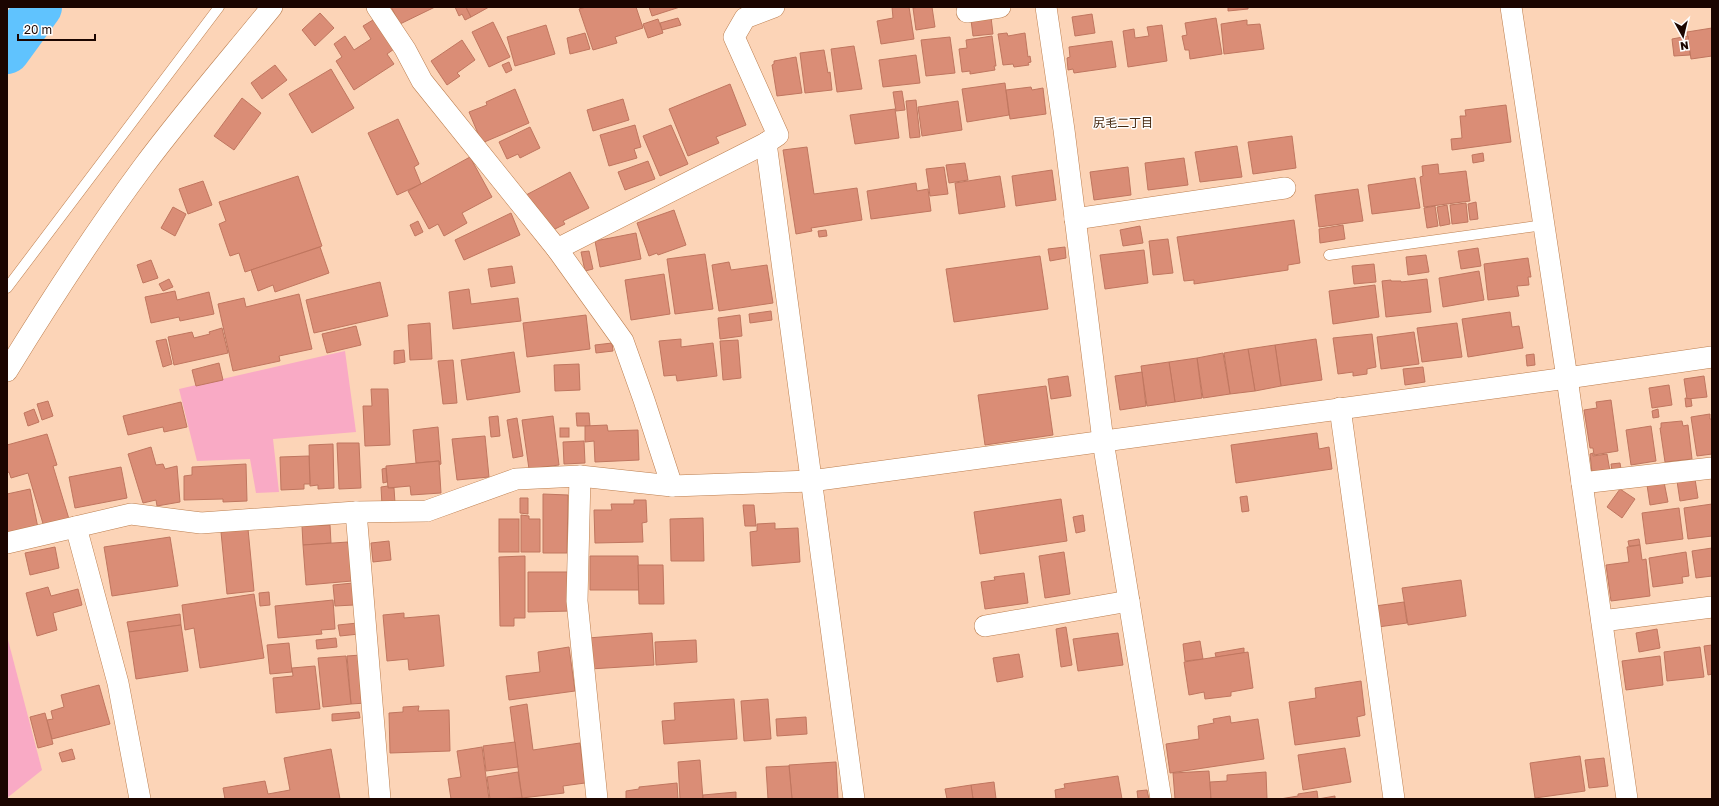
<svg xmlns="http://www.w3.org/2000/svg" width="1719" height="806" font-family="'Golos Text','Noto Sans JP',sans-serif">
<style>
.green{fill:#f9aac5}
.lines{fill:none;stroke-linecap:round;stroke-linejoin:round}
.river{stroke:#60c3fe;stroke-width:46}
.building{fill:#da8d76;stroke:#c0765f}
.service-casing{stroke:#bc7e4e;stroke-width:11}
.minor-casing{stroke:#bc7e4e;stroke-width:22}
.service{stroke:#fff;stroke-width:10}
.minor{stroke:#fff;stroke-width:21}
.labels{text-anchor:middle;stroke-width:3;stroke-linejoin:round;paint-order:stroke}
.neighbourhood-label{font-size:12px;fill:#44250b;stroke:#fefefe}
</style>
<rect width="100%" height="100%" fill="#fcd4b7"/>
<g class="green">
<path d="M345,351L356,432L273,439L279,492L256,493L250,459L197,461L179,389Z"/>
<path d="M7,636L42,770L7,798Z"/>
</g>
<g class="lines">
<path class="river" d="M7,51L39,7"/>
</g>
<g class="building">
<path d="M391,7H435L400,24Z"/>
<path d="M455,7H466L471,17L465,20L462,14L459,16Z"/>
<path d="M466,7H489L471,17Z"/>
<path d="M586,7H636L643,28L615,37L617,43L593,50L579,9Z"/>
<path d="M649,7H680L652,16Z"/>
<path d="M892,7H909L914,39L881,44L877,21L893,18Z"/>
<path d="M920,7H932L935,27L916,30L913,8Z"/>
<path d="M1228,7H1248V9L1228,11Z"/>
<path d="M320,13L334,28L315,46L302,30Z"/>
<path d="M1092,14L1095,33L1075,36L1072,17Z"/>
<path d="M378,17L397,47L387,54L394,64L354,90L336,61L342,57L334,44L345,36L354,50L371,39L363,26Z"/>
<path d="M991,17L993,34L973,36L971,20Z"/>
<path d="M678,18L681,25L662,30L660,23Z"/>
<path d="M1216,18L1222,54L1190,59L1189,50H1185L1182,36L1187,35L1185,23Z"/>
<path d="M658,19L663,33L648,38L643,24Z"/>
<path d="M1247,20V25L1260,24L1264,49L1224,54L1221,24Z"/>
<path d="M493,22L510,57L489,67L472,32Z"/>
<path d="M546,25L555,54L515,66L507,37Z"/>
<path d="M1162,25L1167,61L1128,67L1123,31L1134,29L1135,38L1149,36L1147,27Z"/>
<path d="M1712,28V56L1691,59L1687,32Z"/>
<path d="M585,33L590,49L570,54L567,38Z"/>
<path d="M1007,33L1008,36L1025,33L1028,57L1030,56L1031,62L1028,63L1029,65L1014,67L1013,64L1003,65L998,34Z"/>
<path d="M992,36L996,66H994L995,70L970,74V71L962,72L959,49L967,48L966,40Z"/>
<path d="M1688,36L1690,55L1674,56L1672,39Z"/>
<path d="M950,37L955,73L926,76L921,40Z"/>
<path d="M462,40L475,60L457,73L460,76L447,85L431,61Z"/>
<path d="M1112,41L1116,67L1074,73L1073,69L1068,70L1067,58L1070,57L1069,47Z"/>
<path d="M854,46L862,89L837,92L831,49Z"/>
<path d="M824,50L828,73L830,72L832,90L805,93L800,53Z"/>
<path d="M916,55L920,83L883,87L879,60Z"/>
<path d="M796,57L802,93L777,96L772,65L774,64V61Z"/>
<path d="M509,62L512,70L506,73L502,65Z"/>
<path d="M275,65L287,80L262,99L251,83Z"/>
<path d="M331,69L354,108L312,133L289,94Z"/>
<path d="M1005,83L1009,115L967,122L962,89Z"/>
<path d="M730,84L746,125L716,137L719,143L688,156L669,109Z"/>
<path d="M1031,87L1032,90L1043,88L1046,114L1010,119L1006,90Z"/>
<path d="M515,89L529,123L482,143L469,112L487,105L486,102Z"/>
<path d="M902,91L905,110L896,111L893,92Z"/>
<path d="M242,98L261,113L234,150L214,136Z"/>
<path d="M623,99L629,120L593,131L587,110Z"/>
<path d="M916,100L920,137L910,138L906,101Z"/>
<path d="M958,101L962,130L922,136L918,107Z"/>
<path d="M1506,105L1511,142L1452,150L1451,139L1462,138L1460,116H1466L1465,110Z"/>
<path d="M895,109L899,138L855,144L850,115Z"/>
<path d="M398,119L419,164L414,167L421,184L397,195L368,133Z"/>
<path d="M635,125L641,147L634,149L637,158L609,166L600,135Z"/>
<path d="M671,125L688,164L660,176L643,136Z"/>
<path d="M530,127L540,148L520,158L518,154L507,159L499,142Z"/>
<path d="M1292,136L1296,168L1253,174L1248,142Z"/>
<path d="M1237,146L1242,177L1200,182L1195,152Z"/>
<path d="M807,147L814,194L857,188L862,220L811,228L812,231L796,234L783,150Z"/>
<path d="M1483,153L1484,161L1473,163L1472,155Z"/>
<path d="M470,157L492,197L462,213L467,223L444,236L438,224L429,229L408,191Z"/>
<path d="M1184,158L1188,185L1148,190L1145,163Z"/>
<path d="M648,161L655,179L625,190L618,172Z"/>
<path d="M965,163L968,180L949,183L946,165Z"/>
<path d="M1438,164L1439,174L1466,171L1470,201L1424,207L1420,177L1423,176L1422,166Z"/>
<path d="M944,167L948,194L930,196L926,169Z"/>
<path d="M1128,167L1131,195L1094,200L1090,172Z"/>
<path d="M1052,170L1056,200L1016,206L1012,176Z"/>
<path d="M570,172L589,208L563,221L565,224L553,230L526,195Z"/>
<path d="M298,176L322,246L245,272L239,253L230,256L219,224L226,221L219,202Z"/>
<path d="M1000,176L1005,207L959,214L955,183Z"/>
<path d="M1415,178L1420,208L1372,214L1368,185Z"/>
<path d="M203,181L212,205L188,214L179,189Z"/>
<path d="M916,183L917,191L928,189L931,211L871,219L867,191Z"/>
<path d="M1358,189L1363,221L1319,227L1315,195Z"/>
<path d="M1476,202L1478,219L1470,220L1468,204Z"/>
<path d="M1466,203L1468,222L1452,224L1450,205Z"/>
<path d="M1447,205L1450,224L1440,226L1437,207Z"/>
<path d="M1435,206L1438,226L1427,228L1424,208Z"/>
<path d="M173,207L186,214L175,236L161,228Z"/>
<path d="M674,210L686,245L658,255L657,253L649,256L637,223Z"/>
<path d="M511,213L520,235L464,260L455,240Z"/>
<path d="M1294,220L1300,263L1288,265V270L1194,284V280L1184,281L1177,237Z"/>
<path d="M418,221L423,232L415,236L410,225Z"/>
<path d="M1343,225L1345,239L1320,243L1319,229Z"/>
<path d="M1140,226L1143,243L1123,246L1120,230Z"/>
<path d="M826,230L827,236L819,237L818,231Z"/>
<path d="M636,233L641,259L600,267L595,241Z"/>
<path d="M1168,239L1173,273L1153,275L1149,241Z"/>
<path d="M320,247L329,273L275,292L273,285L258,291L251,270Z"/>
<path d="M1065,247L1066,258L1050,261L1048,249Z"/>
<path d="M1478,248L1481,266L1461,269L1458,251Z"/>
<path d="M1144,250L1148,283L1105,289L1100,255Z"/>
<path d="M589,251L593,269L585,271L581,252Z"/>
<path d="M705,254L713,309L675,314L667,259Z"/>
<path d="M1426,255L1429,272L1408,275L1406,257Z"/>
<path d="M1040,256L1048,309L954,322L946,269Z"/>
<path d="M1528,258L1531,277H1528L1529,285L1517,286L1519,296L1488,300L1484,264Z"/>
<path d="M151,260L158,278L143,283L137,265Z"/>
<path d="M729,262L731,270L767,265L773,303L719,311L712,265Z"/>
<path d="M1374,264L1376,282L1354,284L1352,266Z"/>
<path d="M512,266L515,283L491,287L488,269Z"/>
<path d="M1479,271L1484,300L1443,307L1439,278Z"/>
<path d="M664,274L670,314L631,320L625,280Z"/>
<path d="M169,279L173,287L163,291L159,284Z"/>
<path d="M1427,279L1431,312L1386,317L1382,281L1391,280V281H1401V282Z"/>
<path d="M380,282L388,316L314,333L306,300Z"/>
<path d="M1375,285L1379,317L1333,324L1329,291Z"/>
<path d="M469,289L471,304L518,298L521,321L453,329L449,292Z"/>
<path d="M175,291L177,300L209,292L214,314L180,321L179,317L151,323L145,297Z"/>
<path d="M299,294L312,349L279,356L280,361L233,371L218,304L244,298L246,307Z"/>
<path d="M771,311L772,320L750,323L749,314Z"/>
<path d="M1510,312L1512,327L1519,326L1523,348L1468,357L1462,319Z"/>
<path d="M586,315L590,349L527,357L523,323Z"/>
<path d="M740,315L742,336L720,339L718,318Z"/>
<path d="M430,323L432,359L410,360L408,325Z"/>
<path d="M1457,323L1462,357L1422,362L1417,328Z"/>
<path d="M356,326L361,345L327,353L322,334Z"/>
<path d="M222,328L228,353L174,365L168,337L192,332L194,338L210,334L209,332Z"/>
<path d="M1414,332L1419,364L1381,369L1377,337Z"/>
<path d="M1372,334L1376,367L1367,369V374L1353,376V372L1338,374L1333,338Z"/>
<path d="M166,339L172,364L163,367L156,341Z"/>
<path d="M681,339V347L713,343L717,376L677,381L676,375L664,376L659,341Z"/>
<path d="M1316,339L1322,380L1281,386L1275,345Z"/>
<path d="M738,340L741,378L723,380L720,341Z"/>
<path d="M612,343L613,351L596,353L595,345Z"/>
<path d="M1275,345L1281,386L1255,391L1248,349Z"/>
<path d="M1248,349L1255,391L1230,394L1224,353Z"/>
<path d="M404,350L405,362L394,364V351Z"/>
<path d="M514,352L520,392L467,400L461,360Z"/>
<path d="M1223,353L1230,394L1203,398L1197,358Z"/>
<path d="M1534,354L1535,365L1527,366L1526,355Z"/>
<path d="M1197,358L1202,398L1175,402L1169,362Z"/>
<path d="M453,360L457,403L443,404L438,361Z"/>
<path d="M1169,362L1175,402L1147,406L1141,366Z"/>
<path d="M219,363L223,380L196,386L192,370Z"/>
<path d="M579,364L580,390L555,391L554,365Z"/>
<path d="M1423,367L1425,382L1405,385L1403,369Z"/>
<path d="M1142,372L1146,406L1120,410L1115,376Z"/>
<path d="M1068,376L1071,396L1051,399L1048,379Z"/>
<path d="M1704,376L1707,397L1687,399L1684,379Z"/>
<path d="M1669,385L1672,405L1652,408L1649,388Z"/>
<path d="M1046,386L1053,435L985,445L978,395Z"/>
<path d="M371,389H388L390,445L365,446L363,406H372Z"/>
<path d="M1685,398L1691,399L1692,406L1686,407Z"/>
<path d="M1611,400L1618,451L1594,455L1593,448H1590L1584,410L1597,408L1596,402Z"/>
<path d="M48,401L53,416L42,420L37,404Z"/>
<path d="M181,402L187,427L164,432L163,427L128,435L123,416Z"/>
<path d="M34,409L39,422L28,426L24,413Z"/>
<path d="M1658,409L1659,417L1653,418L1652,411Z"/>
<path d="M576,413H589L590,426H577Z"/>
<path d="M1710,414V419H1712V454L1697,456L1691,417Z"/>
<path d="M498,416L500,436L491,437L489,417Z"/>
<path d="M553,416L559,465L529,469L522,420Z"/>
<path d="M517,418L523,456L513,458L507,420Z"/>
<path d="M1682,421L1683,426L1688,425L1692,459L1665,462L1660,428H1661V423Z"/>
<path d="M607,425L608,431L638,430L639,460L595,462L594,441L585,442V426Z"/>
<path d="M1651,426L1656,461L1631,465L1626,430Z"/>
<path d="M438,427L441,464L439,465V461L416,463L413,430Z"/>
<rect x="560" y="428" width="9" height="9"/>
<path d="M1317,433L1319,449L1329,447L1332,469L1236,483L1231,445Z"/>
<path d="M47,434L57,465L53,466L69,519L44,527L28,473L11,478L9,472L7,473V445Z"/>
<path d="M485,436L489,477L457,480L452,439Z"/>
<path d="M584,441L585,463L564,464L563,442Z"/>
<path d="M337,443H359L361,488L339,489Z"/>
<path d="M333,444L334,488L318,489V485L310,486L309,445Z"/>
<path d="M151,447L156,465L163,464L165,469L177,466L180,502L157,506L156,500L143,503L128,454Z"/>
<path d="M1593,453V456L1607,454L1610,471L1592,473L1590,454Z"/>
<path d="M309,456L310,484H304V489L281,490L280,457Z"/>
<path d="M439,461L441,493L411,495L410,486L388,488L386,466Z"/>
<path d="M1620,463L1621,469L1612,471L1611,464Z"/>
<path d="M246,464L247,501L223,502V499L184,500V476L192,475V467Z"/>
<path d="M121,467L127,498L75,508L69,477Z"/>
<path d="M386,468L387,482L383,483L382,469Z"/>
<path d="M1695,479L1698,498L1680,501L1677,481Z"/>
<path d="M1664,482L1668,502L1650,505L1647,485Z"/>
<path d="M388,486V488H394L395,503L382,505L381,487Z"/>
<path d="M30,489L38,528L7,534V494Z"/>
<path d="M1620,489L1635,499L1622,518L1607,507Z"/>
<path d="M543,494L568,495L567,553H543Z"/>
<path d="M1247,496L1249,511L1242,512L1240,497Z"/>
<path d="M520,498H528V514L520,513Z"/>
<path d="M1061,499L1067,541L980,554L974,512Z"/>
<path d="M634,500H646L647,522L642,523L643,542L595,543L594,510H612L611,504H634Z"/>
<path d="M1712,504V536L1688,539L1684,508Z"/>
<path d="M743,505H754L756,526H745Z"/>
<path d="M1679,508L1683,539L1646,544L1642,513Z"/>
<path d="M521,515L529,516V519H540V552H521Z"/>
<path d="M1083,515L1085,531L1076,533L1073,517Z"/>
<path d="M703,518L704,561H671L670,519Z"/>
<rect x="499" y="519" width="20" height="33"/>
<path d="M775,523V529L798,528L800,562L752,566L750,532L757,531V524Z"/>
<path d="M330,525L331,543L303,545L302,526Z"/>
<path d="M248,529L254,591L227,594L221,532Z"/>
<path d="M170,537L178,586L112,596L104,547Z"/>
<path d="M1639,539L1640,545L1629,546L1628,541Z"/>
<path d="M389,541L391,560L373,562L371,543Z"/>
<path d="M348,542V544H351L352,581L306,585L303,545Z"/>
<path d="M1640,545L1642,560L1646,559L1650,596L1611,601L1606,565L1629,562L1627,547Z"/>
<path d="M55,547L59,568L30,575L25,553Z"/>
<path d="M1712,548V576L1696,578L1692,551Z"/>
<path d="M1064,552L1070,594L1045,598L1039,556Z"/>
<path d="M1686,552L1689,576L1682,577L1683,583L1653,587L1649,558Z"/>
<path d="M525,556V618H514V626H500L499,557Z"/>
<path d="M590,556H638L639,590H590Z"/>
<path d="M638,565H663L664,604H639Z"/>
<path d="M528,572H571V611L528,612Z"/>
<path d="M1024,573L1028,603L985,609L981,582L995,580L994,577Z"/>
<path d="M1461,580L1466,616L1408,625L1402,588Z"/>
<path d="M353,583L354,605L335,606L333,585Z"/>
<path d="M48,587L51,596L78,589L82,605L53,613L57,630L37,636L26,593Z"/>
<path d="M269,592L270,605L260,606L259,593Z"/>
<path d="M254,594L264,658L200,668L194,628L185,630L182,605Z"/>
<path d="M333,600L335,629L321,630L322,634L278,638L275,606Z"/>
<path d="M1404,602L1407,623L1378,627L1375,606Z"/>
<path d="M404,613V618L439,615L444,666L409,670L408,659L387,661L383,615Z"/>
<path d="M180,614L181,625L129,632L127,622Z"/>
<path d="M358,623L359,634L340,636L338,625Z"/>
<path d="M181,625L188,671L136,679L129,632Z"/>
<path d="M1066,627L1072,665L1061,667L1056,629Z"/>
<path d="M1657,629L1660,648L1639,652L1636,633Z"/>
<path d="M652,633L654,665L590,669L588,638Z"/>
<path d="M1118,633L1123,665L1078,671L1073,639Z"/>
<path d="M336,638L337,647L317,649L316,640Z"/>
<path d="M696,640L697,662L656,665L655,642Z"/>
<path d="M1200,641L1203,659L1185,661L1183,644Z"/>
<path d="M289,643L292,672L270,674L267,645Z"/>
<path d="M1712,645V674L1708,675L1704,646Z"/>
<path d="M569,647L575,691L509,700L506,676L540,672L538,652Z"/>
<path d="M1700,647L1704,677L1667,681L1664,652Z"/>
<path d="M1244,648V653L1216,657L1215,653Z"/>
<path d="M1248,652L1253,688L1231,692V696L1205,699L1204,692L1189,695L1184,662Z"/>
<path d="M1019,654L1023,677L997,682L993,658Z"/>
<path d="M361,655L366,703L351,704L347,656Z"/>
<path d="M346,656L351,704L323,707L318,658Z"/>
<path d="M1660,656L1663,685L1626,690L1622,661Z"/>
<path d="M315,666L320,709L276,713L273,678L293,676L292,668Z"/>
<path d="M1361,681L1365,715L1357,717L1360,736L1295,745L1289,702L1316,698L1315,688Z"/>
<path d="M99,685L110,724L52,739L47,720L53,719L51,711L64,707L61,695Z"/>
<path d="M734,699L737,739L664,744L662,721L675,720L674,703Z"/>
<path d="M768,699L771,739L744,741L741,701Z"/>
<path d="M527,704L533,750L580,743L585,783L563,786L564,793L522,798L510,707Z"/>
<path d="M419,706L418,711L449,710L450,751L390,753L389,713L403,712V707Z"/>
<path d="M359,712L360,718L332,721V714Z"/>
<path d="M45,713L53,744L38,748L30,717Z"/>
<path d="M1230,716L1231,723L1258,719L1264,759L1170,773L1166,744L1199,739L1198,726L1214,723L1213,719Z"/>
<path d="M806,717L807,734L777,736L776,719Z"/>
<path d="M515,742L518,767L486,771L483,746Z"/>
<path d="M482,747L489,799H451L448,779L461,777L457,751Z"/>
<path d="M1345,748L1351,782L1303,790L1298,755Z"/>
<path d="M72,749L75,759L62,762L59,753Z"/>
<path d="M331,749L340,799H225L223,788L265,781L268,794L290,790L284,758Z"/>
<path d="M1580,756L1585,791L1535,798L1530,763Z"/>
<path d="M1604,758L1608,786L1589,788L1585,760Z"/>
<path d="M700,760L703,799H680L678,762Z"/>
<path d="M836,762L838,799H792L789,765Z"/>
<path d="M789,766L792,799H768L766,767Z"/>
<path d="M1209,771L1211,799H1175L1173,773Z"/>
<path d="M518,772L522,798L490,799L487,777Z"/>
<path d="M1266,772L1267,799H1211L1210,782L1227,781V775Z"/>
<path d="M1118,776L1122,799H1056L1055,790L1065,788L1064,784Z"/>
<path d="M994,782L996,799H973L971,785Z"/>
<path d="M677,783L678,799H626V791L639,789V787Z"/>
<path d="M971,785L973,799H947L945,789Z"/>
<path d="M1147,790L1149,799H1138L1137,791Z"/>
<path d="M1317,791L1318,799L1335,796V799H1280L1298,796V794Z"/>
<path d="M736,792V799H703V795Z"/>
</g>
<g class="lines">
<g class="service-casing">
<g id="service">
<path d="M1329,255L1544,225"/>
<path d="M7,288L219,7"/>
</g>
</g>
<g class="minor-casing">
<g id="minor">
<path d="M377,7L405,49L422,81L557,249L623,341L644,400L672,486"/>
<path d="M1046,7L1064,130L1103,441L1161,799"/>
<path d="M1511,7L1567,378L1627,799"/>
<path d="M967,12L1000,7"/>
<path d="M766,143L854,799"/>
<path d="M1075,219L1285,188"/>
<path d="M557,249L766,143L778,135L734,37L745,18L774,7"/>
<path d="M7,371C50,301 94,233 143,167C184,112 229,60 272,7"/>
<path d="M1340,408L1394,799"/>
<path d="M580,476L577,601L597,799"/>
<path d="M1582,483L1712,468"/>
<path d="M356,512L380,799"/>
<path d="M76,527L118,683L140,799"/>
<path d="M7,543L131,514L201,523L356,512L427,511L516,479L580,476L672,486L811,481L1567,378L1712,357"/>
<path d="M1602,621L1712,607"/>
<path d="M985,626L1129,601"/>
</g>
</g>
<use href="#service" class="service"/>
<use href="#minor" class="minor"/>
</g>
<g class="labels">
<g class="neighbourhood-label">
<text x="1123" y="127">尻毛二丁目</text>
</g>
</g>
<rect width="1719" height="806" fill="none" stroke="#1b0500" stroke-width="16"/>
<g transform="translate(1683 36) rotate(172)" stroke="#fefefe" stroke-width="3" paint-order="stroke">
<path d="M0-3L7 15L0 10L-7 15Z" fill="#1b0500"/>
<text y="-6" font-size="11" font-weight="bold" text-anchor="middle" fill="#1b0500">N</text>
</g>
<path d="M18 34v6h77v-6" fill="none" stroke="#1b0500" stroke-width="2"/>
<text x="24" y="34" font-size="12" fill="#1b0500" stroke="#fefefe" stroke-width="3" paint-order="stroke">20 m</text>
</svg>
